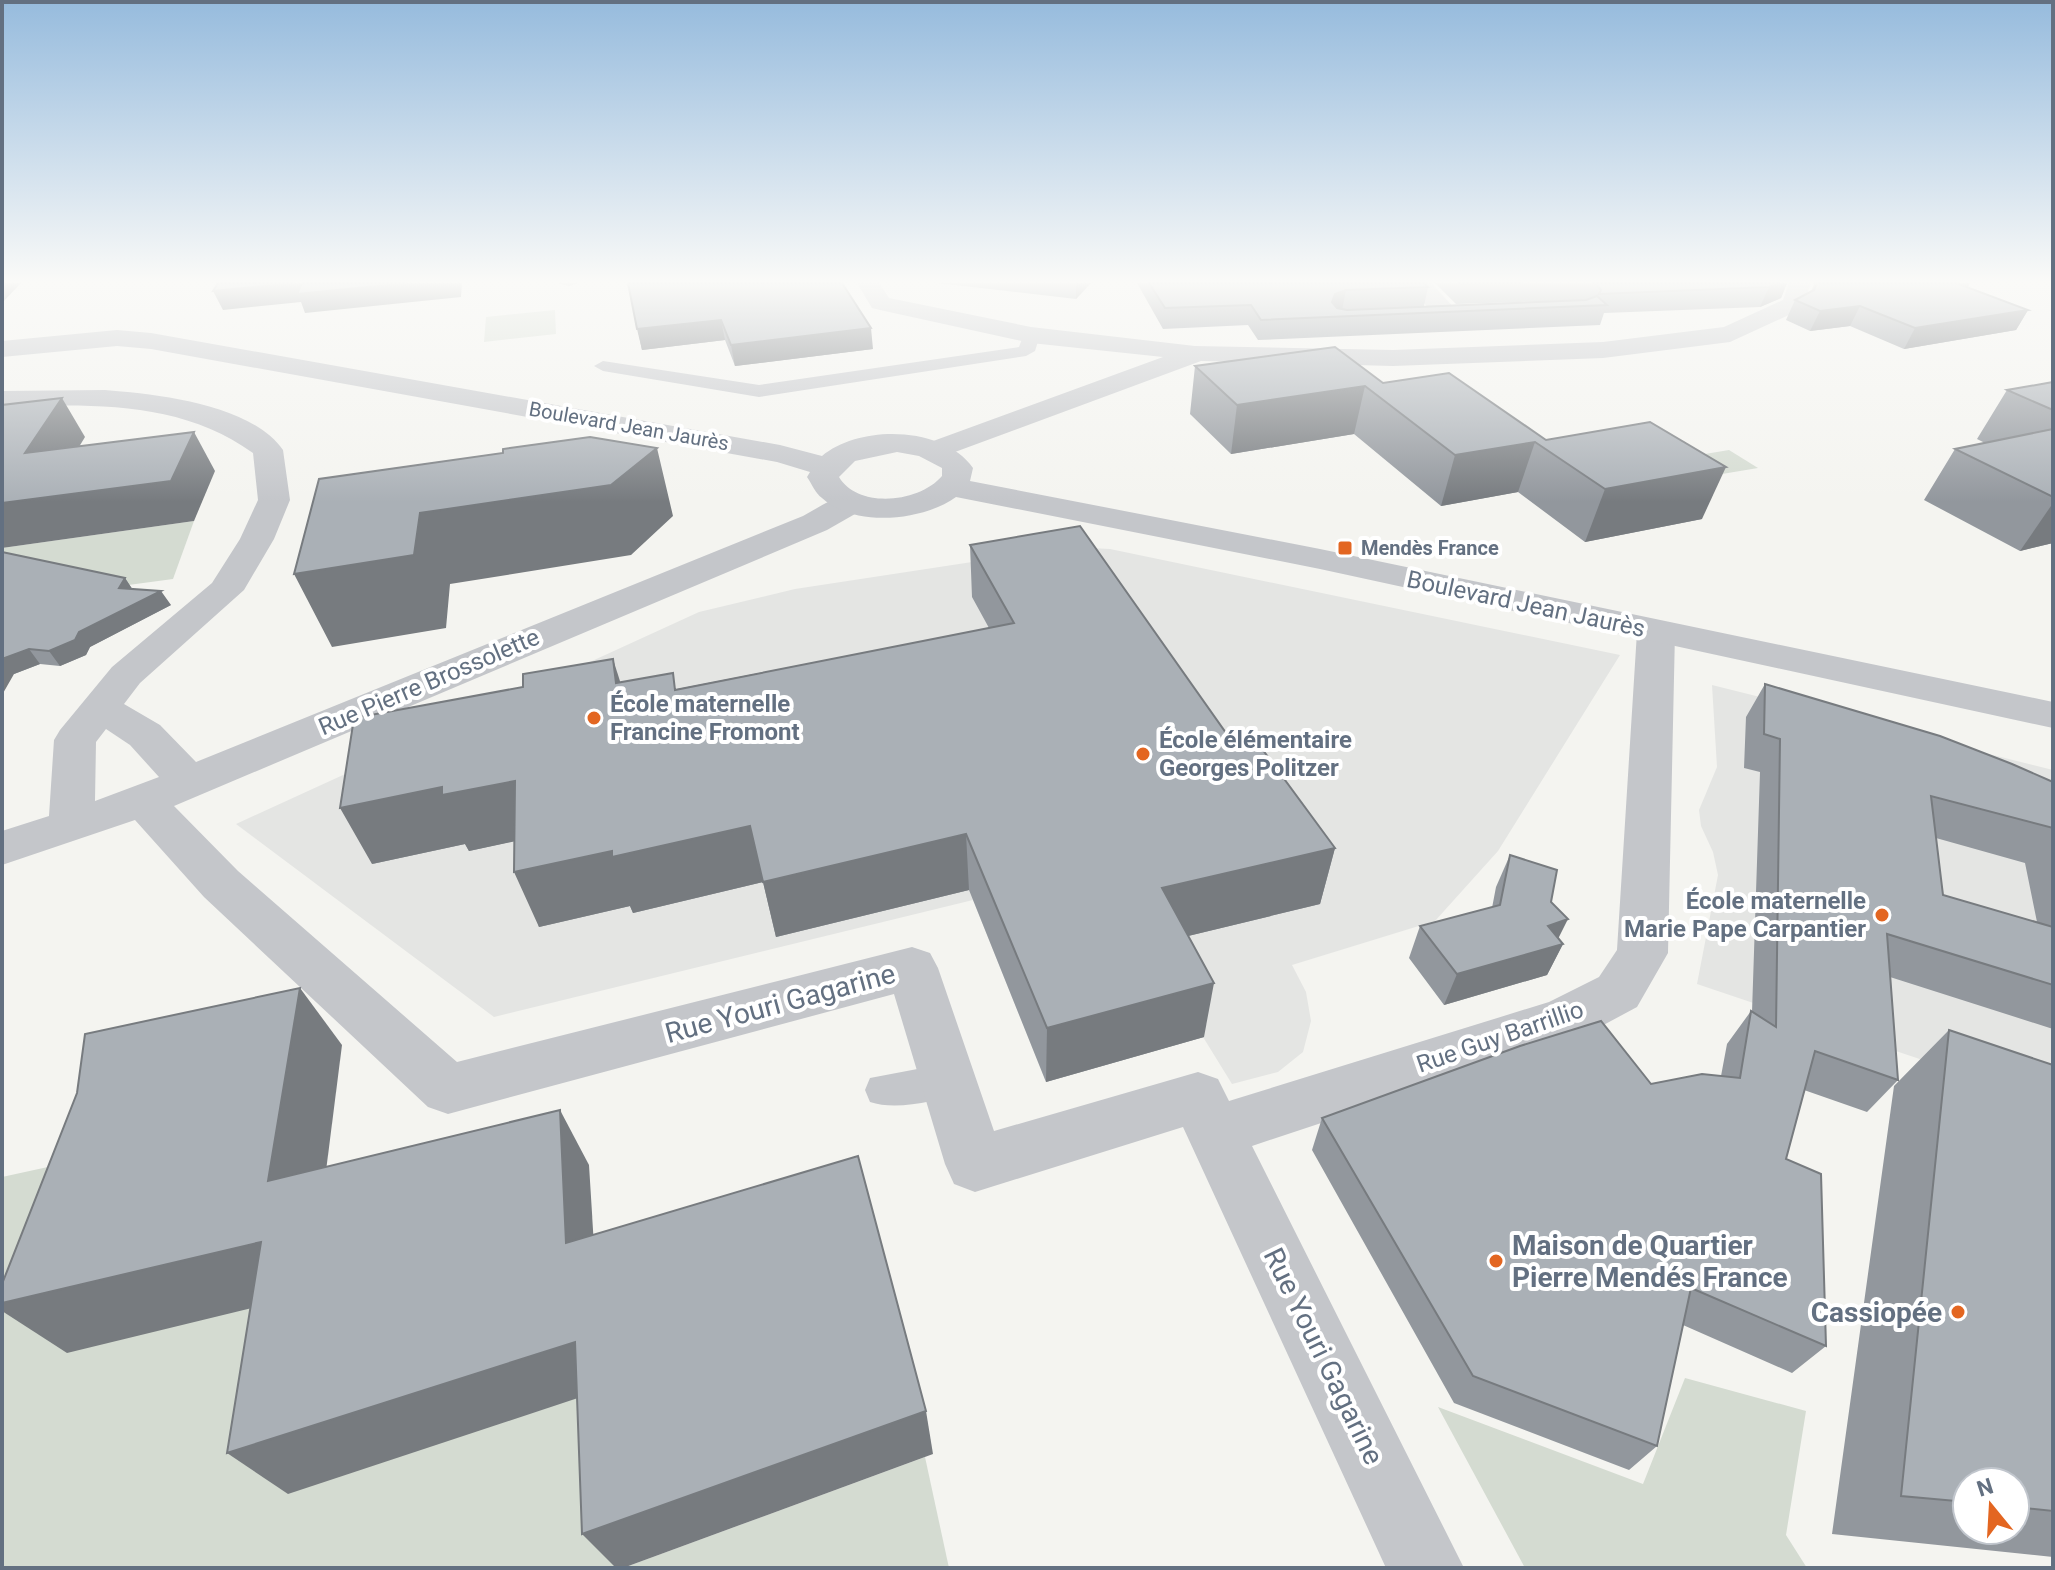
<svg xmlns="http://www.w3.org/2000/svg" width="2055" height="1570" font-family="Roboto,sans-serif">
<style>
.built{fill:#e4e5e3}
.green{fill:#d4dbd1}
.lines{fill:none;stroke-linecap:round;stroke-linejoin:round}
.service{fill:#c4c6ca;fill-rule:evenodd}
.minor{fill:#c4c6ca;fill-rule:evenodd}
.tertiary{fill:#c4c6ca;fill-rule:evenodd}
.wall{fill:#92979d;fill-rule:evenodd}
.shaded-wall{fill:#777b7f}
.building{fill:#aab0b6;stroke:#777b7f;stroke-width:2}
.poi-dot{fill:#e36621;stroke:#fff;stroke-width:3}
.labels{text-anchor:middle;stroke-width:8;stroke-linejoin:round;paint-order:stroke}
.far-street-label{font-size:20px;fill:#637081;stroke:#fff}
.far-poi-label{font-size:20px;font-weight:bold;fill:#637081;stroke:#fff;text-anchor:start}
.street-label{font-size:24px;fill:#637081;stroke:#fff}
.poi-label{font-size:24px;font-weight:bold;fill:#637081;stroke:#fff;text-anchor:start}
.near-street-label{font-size:28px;fill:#637081;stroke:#fff}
.near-poi-label{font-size:28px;font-weight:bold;fill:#637081;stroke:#fff;text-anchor:start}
</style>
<rect width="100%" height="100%" fill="#f4f4f0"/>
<g class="built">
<path d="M1071,547L1110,549L1620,655L1498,851L1435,921L1292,965L1306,992L1311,1021L1303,1052L1278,1072L1232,1084L1203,1037L1046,1082L973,900L494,1017L236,824L699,612L795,589Z"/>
<path d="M1712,685L2053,770V1104L1697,984L1718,875L1713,852L1701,826L1699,810L1717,767Z"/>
</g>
<g class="green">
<path d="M555,310L556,334L484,342L486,317Z"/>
<path d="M1729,450L1758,468L1716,475L1687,457Z"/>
<path d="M194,521L173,579L2,602V548Z"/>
<path d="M135,1148L313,1293L608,1388L618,1568H2V1177Z"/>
<path d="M1685,1378L1806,1411L1786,1535L1807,1568H1525L1438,1407L1643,1484Z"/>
<path d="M925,1457L949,1568H623Z"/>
</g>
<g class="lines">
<g class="service">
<path d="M1031,330L1040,335L1035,351L1026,356L759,397L603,371L594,366L603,361L759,385L1019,347L1025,331Z"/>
<path d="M949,1063L963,1068L968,1080L963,1092C937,1101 896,1111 870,1102L865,1090L870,1078Z"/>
</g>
<g class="minor">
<path d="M857,283H879L889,298L1031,327L1195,346L1393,350L1603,342L1724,327L1783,300L1789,283H1811L1802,309L1730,342L1603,358L1393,366L1201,361L936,459L925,456L921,450L925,444L1163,357L1031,343L880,310L872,308Z"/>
<path d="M1407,283H1431L1461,315L1458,320L1449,322H1392L1389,317L1392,312L1429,309Z"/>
<path d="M105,390C156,394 251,404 283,450L290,500L274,539L244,590L140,683L124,704L160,725L196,762L803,516C822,506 840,491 862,496L867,503L862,510L827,530L174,806L238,871L457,1062L912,947L930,953L938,968L994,1131L1198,1072L1218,1079L1229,1101L1549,1002L1599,977L1617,950L1637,632L1643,624L1656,621L1669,624L1675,632L1668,953L1637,1007L1583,1036L1252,1146L1464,1568H1386L1183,1127L975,1192L954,1184L945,1164L894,994L448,1114L428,1107L204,897L135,820L2,865V831L49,816L54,740L60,730L112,667L212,583L240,539L258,500L253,453C180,400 89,404 2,407V391ZM106,729L130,745L159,777L95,801L96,742Z"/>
</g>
<path class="tertiary" d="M117,330L151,333L780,445L822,456C860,424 944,426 973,468L970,481L1320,549L2053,702V728L1320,569L956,497C923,521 854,528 822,498C815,493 812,484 807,477L810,472L777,462L151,349L117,346L2,357V341ZM897,452L919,456L942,468V476C919,503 858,509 839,477L855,461Z"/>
</g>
<g class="wall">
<path d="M557,283H578L569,286Z"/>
<path d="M628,283L873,349L735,366L725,340L642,350Z"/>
<path d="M937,283H1091L1076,299Z"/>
<path d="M1137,283H1424L1428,287L1424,306L1580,300L1456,304L1435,283H1787L1781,298L1760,307L1604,313L1600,325L1258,340L1248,325L1163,329Z"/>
<path d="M1813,283H1970L1968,287L2028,310L2016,330L1904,349L1850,326L1810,331L1786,320L1795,300L1811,292L1814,284Z"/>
<path d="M1195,366L1383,383L1546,440L1702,519L1585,542L1518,492L1441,506L1354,434L1231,454L1190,414Z"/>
<path d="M2053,382V543L2020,551L1924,500L1955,449L1985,443L1977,439L2007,390Z"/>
<path d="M970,545L1236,747L1335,848L1320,904L1188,936L1204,1037L1046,1082L969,890L776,937L763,882L633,913L630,906L539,927L514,841L469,851L465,844L372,864L677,689L989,628L972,597Z"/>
<path d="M2,552L125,578L132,589L171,605L90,647L86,655L60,666L40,664L14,674Z"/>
<path d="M1765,684L2053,782V1029L1890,977L1898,1080L1867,1112L1804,1090L1786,1159L1826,1346L1792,1373L1683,1325L1657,1446L1629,1470L1454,1403L1312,1150L1322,1118L1721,1076L1727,1044L1751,1011L1752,1012L1760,772L1744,768L1746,717ZM1936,838L2025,863L2037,922L1943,895Z"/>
<path d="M1510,855L1551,902L1558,938L1563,944L1547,975L1444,1005L1409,958L1420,926L1492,908L1496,887Z"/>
<path d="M1949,1030L2053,1065V1557L1832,1534L1894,1086ZM1967,1482H2015V1530H1967Z"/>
</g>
<g class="shaded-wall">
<path d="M2,283H21L2,303Z"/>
<path d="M294,283H462L461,297L305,313L301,302L223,310L213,291Z"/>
<path d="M1076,283H1091L1076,299Z"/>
<path d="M1780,283H1787L1781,298L1760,307L1769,287Z"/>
<path d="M1932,283H1970L1967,288Z"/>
<path d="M1346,290L1342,310L1329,317L1335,294Z"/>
<path d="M1860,306L1850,326L1810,331L1820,311Z"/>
<path d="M2028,310L2016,330L1904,349L1915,328Z"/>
<path d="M721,320L725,340L642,350L637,329Z"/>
<path d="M871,328L873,349L735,366L731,345Z"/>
<path d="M1365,386L1354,434L1231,454L1237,405Z"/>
<path d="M62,398L85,437L51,493L25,453Z"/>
<path d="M194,432L215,471L194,521L2,548V503Z"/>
<path d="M1535,442L1518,492L1441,506L1455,455Z"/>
<path d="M657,448L673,516L631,555L450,584L446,628L332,647L294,574L420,513Z"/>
<path d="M1726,467L1702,519L1585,542L1605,489Z"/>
<path d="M2053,503V543L2020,551Z"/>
<path d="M125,578L135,593L119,588Z"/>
<path d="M161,591L171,605L90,647L86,655L60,666L49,651L79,632Z"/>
<path d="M29,649L40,664L14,674L2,695V659Z"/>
<path d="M613,659L630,713L616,683Z"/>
<path d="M515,781L539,836L469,851L465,844L372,864L340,808L442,787Z"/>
<path d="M750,826L966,834L969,890L776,937L763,882L633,913L630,906L539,927L514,872L612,851Z"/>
<path d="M1335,848L1320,904L1155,944L1162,888Z"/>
<path d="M1568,919L1554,947L1563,944L1547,975L1444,1005L1457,974L1548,926Z"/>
<path d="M1214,983L1204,1037L1046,1082L1047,1028Z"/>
<path d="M300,988L342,1045L318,1234L268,1181Z"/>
<path d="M560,1110L589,1165L597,1294L566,1243Z"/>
<path d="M261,1242L313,1293L67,1353L2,1311V1303Z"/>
<path d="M575,1342L608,1388L288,1494L227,1453Z"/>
<path d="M926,1411L933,1454L623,1568H616L582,1534Z"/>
</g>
<g class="building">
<path d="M218,283H294L213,291Z"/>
<path d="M302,283H407L297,294Z"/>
<path d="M628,283H842L871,328L731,345L721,320L637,329Z"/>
<path d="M1149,283H1424L1428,287L1346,290L1335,294L1332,302L1337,308L1347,310L1586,300L1597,296L1607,305L1261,320L1251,305L1165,308Z"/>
<path d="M1459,283H1521L1461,284Z"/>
<path d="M1592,283H1780L1769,287L1599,294L1601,290L1596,284Z"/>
<path d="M1817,283H1956L2028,310L1915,328L1860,306L1820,311L1795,300L1814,290Z"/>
<path d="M1335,347L1383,383L1449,373L1546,440L1650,422L1726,467L1605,489L1535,442L1455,455L1365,386L1237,405L1195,366Z"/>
<path d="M2053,382V410L2007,390Z"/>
<path d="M62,398L25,453L194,432L171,481L2,503V405Z"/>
<path d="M2053,429V497L1955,449Z"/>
<path d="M590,437L657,448L611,485L420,513L414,555L294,574L319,479L503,453V449Z"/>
<path d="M1080,526L1236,747L1257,742L1335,848L1162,888L1214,983L1047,1028L966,834L763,882L750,826L612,857V851L514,872L515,781L442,795V787L340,808L354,718L523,687V674L613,659L616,683L673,673L675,690L1014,623L970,545Z"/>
<path d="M2,552L125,578L119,588L161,591L79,632L75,640L49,651L29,649L2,659Z"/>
<path d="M1765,684L1940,736L2012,764L2053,782V828L1931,796L1943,895L2053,927V985L1887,934L1898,1080L1815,1051L1786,1159L1821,1174L1826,1346L1691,1288L1657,1446L1473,1376L1322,1118L1520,1046L1601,1021L1651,1084L1702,1074L1740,1078L1751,1011L1776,1027L1780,739L1764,734Z"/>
<path d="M1510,855L1557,870L1551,902L1568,919L1548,926L1563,944L1457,974L1420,926L1500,905Z"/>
<path d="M300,988L268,1181L560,1110L566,1243L858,1156L926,1411L582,1534L575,1342L227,1453L261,1242L2,1303V1284L77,1093L85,1034Z"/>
<path d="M1949,1030L2053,1065V1511L2015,1507V1482H1967V1502L1901,1496Z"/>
</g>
<linearGradient id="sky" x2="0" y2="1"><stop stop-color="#96bbdd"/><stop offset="0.56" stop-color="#fafaf8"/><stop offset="1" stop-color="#fafaf8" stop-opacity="0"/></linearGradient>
<rect width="2055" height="502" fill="url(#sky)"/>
<g class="poi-dot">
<rect x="1337" y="540" width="16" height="16" rx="4"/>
<circle cx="594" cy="718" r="8"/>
<circle cx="1143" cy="754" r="8"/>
<circle cx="1882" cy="915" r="8"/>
<circle cx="1496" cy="1261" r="8"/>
<circle cx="1958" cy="1312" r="8"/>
</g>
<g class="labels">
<g class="far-street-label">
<text transform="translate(629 426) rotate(10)" y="7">Boulevard Jean Jaurès</text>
</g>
<g class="far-poi-label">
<text x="1361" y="555">Mendès France</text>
</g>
<g class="street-label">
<text transform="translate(1526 604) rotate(12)" y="8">Boulevard Jean Jaurès</text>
<text transform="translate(429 682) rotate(-23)" y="8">Rue Pierre Brossolette</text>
<text transform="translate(1500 1037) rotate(-19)" y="8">Rue Guy Barrillio</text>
</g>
<g class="poi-label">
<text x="610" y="712">École maternelle<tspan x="610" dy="28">Francine Fromont</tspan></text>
<text x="1159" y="748">École élémentaire<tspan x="1159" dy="28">Georges Politzer</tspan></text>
<text x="1866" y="909" text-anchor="end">École maternelle<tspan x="1866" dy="28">Marie Pape Carpantier</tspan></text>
</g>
<g class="near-street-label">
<text transform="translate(780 1003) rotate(-15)" y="10">Rue Youri Gagarine</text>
<text transform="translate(1324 1356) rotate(64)" y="10">Rue Youri Gagarine</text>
</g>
<g class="near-poi-label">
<text x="1512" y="1255">Maison de Quartier<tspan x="1512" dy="32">Pierre Mendés France</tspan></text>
<text x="1942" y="1322" text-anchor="end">Cassiopée</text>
</g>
</g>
<rect width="2055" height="1570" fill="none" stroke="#637081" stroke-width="8"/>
<g transform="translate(1991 1506) rotate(342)"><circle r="38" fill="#ffffff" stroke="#c1c6cd" stroke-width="2"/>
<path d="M0-6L14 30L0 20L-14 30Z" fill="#e36621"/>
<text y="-12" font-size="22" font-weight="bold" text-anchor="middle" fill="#637081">N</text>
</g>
</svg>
